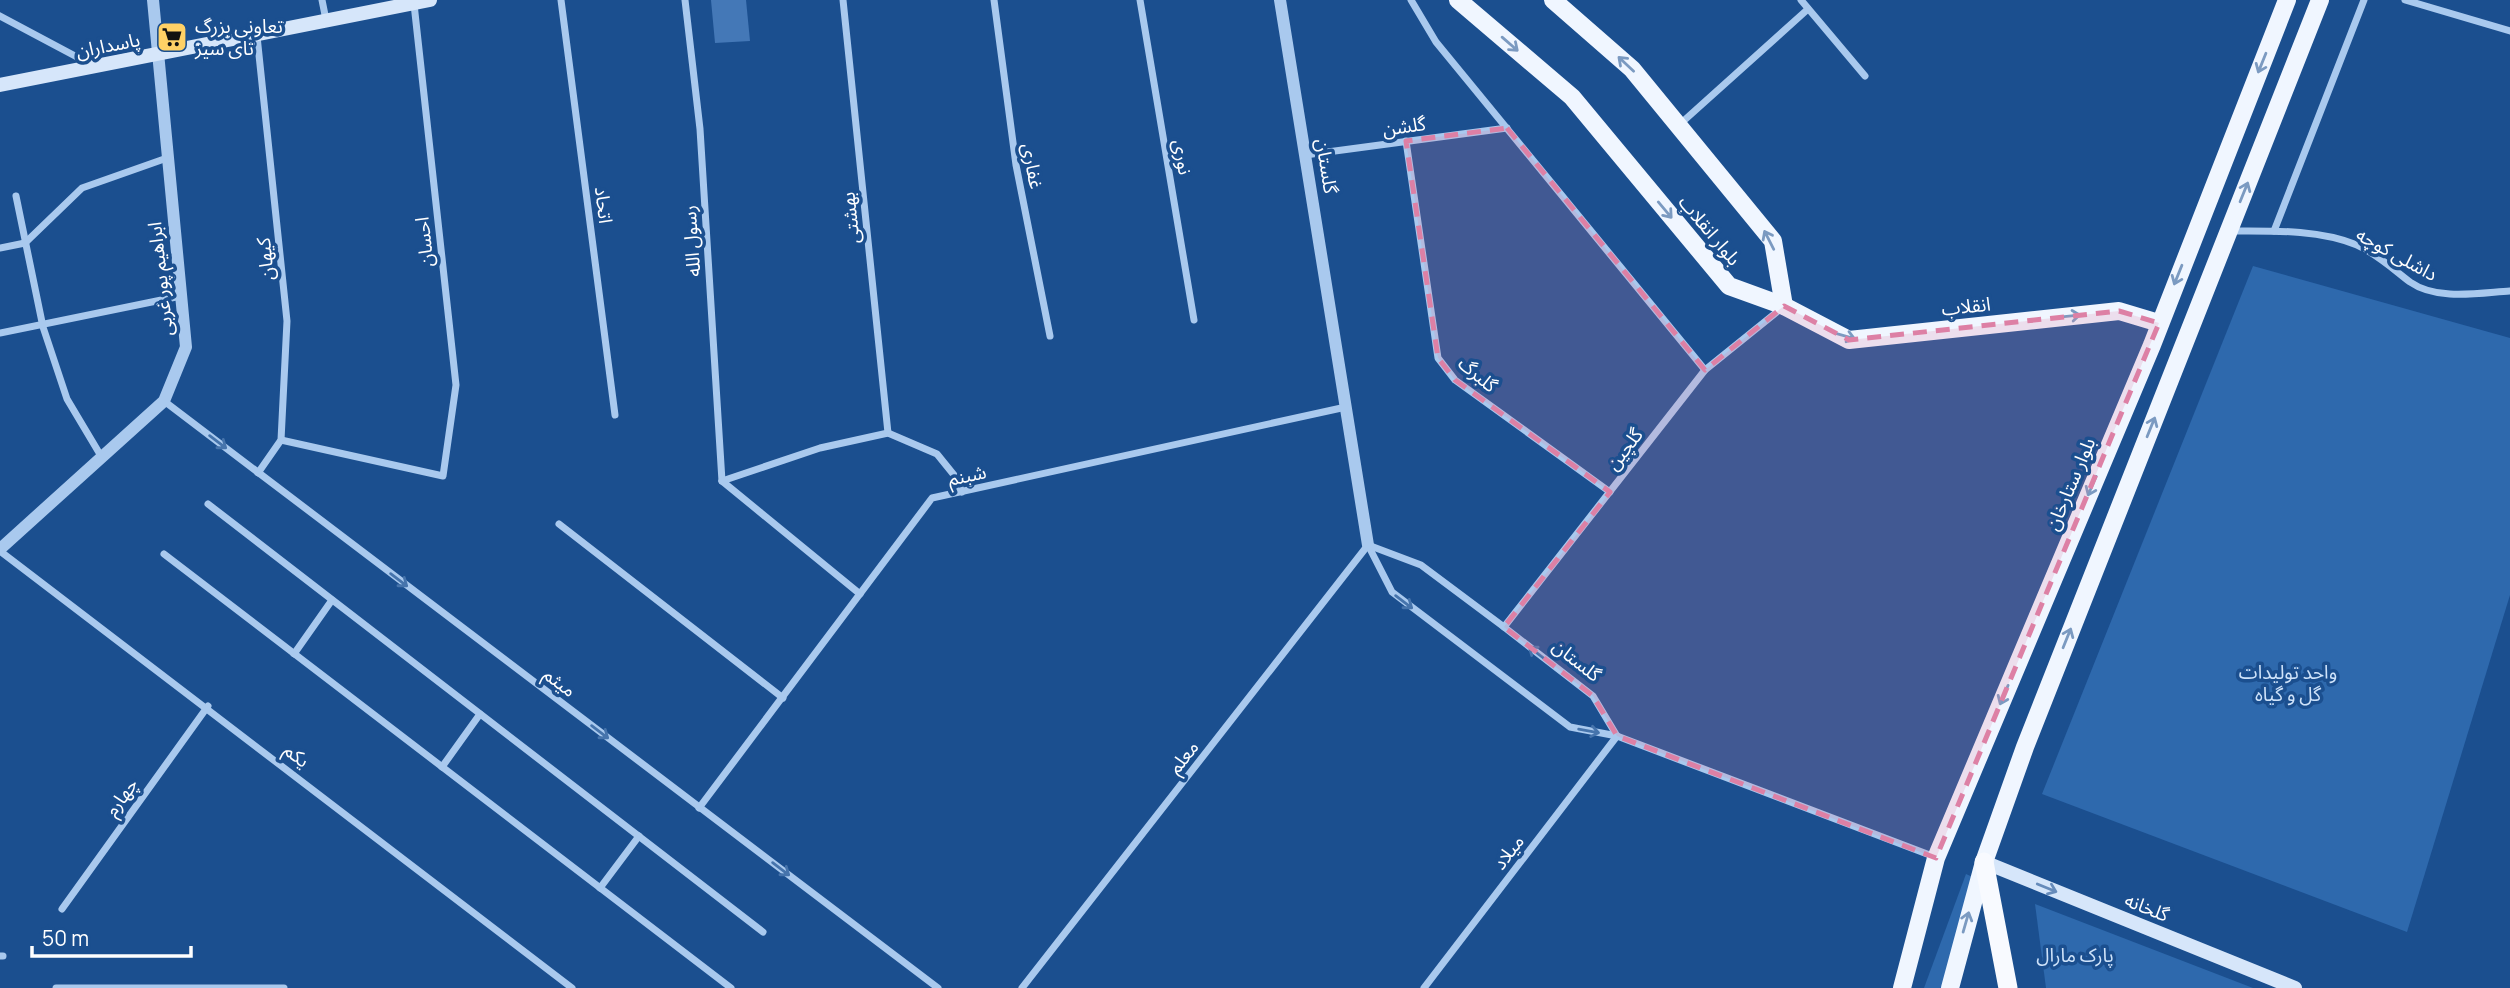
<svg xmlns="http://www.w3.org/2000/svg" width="2510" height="988" font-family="Manrope,'Noto Sans Arabic',sans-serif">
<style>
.green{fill:#2e69ad}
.building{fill:#4478b7}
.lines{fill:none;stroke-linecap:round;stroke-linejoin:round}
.minor{stroke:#a9c9ee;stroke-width:7}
.tertiary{stroke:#a9c9ee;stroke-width:12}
.secondary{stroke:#d6e6fa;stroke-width:14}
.primary{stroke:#f0f6ff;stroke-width:18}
.trunk{stroke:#f8faff;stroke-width:19}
.oneway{stroke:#7b9ac1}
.oneway2{stroke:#4674ac}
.oneway3{stroke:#668bba}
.marked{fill:#dd80a5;fill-opacity:0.2;stroke:#dd80a5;stroke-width:5;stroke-dasharray:14 9;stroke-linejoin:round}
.labels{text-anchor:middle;stroke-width:7;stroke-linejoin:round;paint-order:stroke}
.poi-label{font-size:19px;fill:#fff;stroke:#1b4f8f;text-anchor:start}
.street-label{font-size:19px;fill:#fff;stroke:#1b4f8f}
.park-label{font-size:19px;fill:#cfe3fa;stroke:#1b4f8f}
</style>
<rect width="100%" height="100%" fill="#1b4f8f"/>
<g class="green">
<path d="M2253,266L2510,338V595L2407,932L2042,794Z"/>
<path d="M1966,874L1977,879L1953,988H1924Z"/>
<path d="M2035,904L2253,988H2046Z"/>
</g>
<path class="building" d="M711,0H746L750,41L715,43Z"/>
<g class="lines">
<g class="minor">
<path d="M322,0L326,20"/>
<path d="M561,0L615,415"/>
<path d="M685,0L700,129L722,481"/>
<path d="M843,0L888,433"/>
<path d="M994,0L1016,165L1050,336"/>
<path d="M1140,0L1194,320"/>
<path d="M1411,0L1436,42L1705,370"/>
<path d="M1801,0L1865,76"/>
<path d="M2405,0L2510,31"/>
<path d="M0,16L92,65"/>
<path d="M257,36L287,321L281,440L258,473"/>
<path d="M1679,125L1808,9"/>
<path d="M1406,141L1438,358L1455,380L1610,492"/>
<path d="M1305,155L1507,128"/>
<path d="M16,196L43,327L67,399L101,456"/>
<path d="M2229,231C2270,231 2318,229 2357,245C2377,254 2393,269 2410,282C2437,301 2479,293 2510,291"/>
<path d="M2274,231L2364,0"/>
<path d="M0,248L25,243L82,188L167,158"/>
<path d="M0,333L181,296"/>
<path d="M164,401L938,988"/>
<path d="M281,440L443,476L456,385L414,4"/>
<path d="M722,481L820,448L888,433L937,454L954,475L962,492"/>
<path d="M722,481L860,594"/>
<path d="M208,504L763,932"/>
<path d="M559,524L783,698"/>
<path d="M1368,545L1392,592L1570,727L1617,736L1935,857"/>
<path d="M1368,545L1421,565L1504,627L1593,696L1617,736"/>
<path d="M0,551L572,988"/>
<path d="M164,554L731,988"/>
<path d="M1504,627L1705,370L1783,307"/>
<path d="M294,654L332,600"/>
<path d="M442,767L480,714"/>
<path d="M699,808L932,498L1346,407"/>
<path d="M600,888L639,836"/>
<path d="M62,909L208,706"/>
<path d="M0,956H3"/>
<path d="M56,988H284"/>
<path d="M1022,988L1368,545"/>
<path d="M1424,988L1617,736"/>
</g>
<g class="tertiary">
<path d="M1280,0L1368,545"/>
<path d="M0,549L164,401L186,347L153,0"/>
</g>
<g class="secondary">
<path d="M0,85L430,0"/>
<path d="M1984,862L2295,988"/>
</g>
<g class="primary">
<path d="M1458,0L1572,97L1729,286L1784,306L1849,340L2119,311L2159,323"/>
<path d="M1553,0L1632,69L1773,241L1784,306"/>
<path d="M1902,988L1936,858L2152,345L2287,0"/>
<path d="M1950,988L1984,862L2025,747L2320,0"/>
</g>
<path class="trunk" d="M1984,862L2008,988"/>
</g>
<defs><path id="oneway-shaft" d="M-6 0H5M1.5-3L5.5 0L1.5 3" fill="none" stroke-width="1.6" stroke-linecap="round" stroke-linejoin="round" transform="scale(1.75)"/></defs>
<g class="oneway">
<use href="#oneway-shaft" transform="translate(1510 44) rotate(41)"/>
<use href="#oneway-shaft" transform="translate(2262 63) rotate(112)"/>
<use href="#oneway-shaft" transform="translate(1626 64) rotate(-137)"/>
<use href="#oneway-shaft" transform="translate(2244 192) rotate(-68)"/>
<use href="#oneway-shaft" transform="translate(1665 210) rotate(50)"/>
<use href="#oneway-shaft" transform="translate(1769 240) rotate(-117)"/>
<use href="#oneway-shaft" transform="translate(2178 275) rotate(112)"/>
<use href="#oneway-shaft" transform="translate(2070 316) rotate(-6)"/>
<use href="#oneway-shaft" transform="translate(1845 336) rotate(16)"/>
<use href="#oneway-shaft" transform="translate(2151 427) rotate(-68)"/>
<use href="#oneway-shaft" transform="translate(2092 486) rotate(113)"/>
<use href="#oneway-shaft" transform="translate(2067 638) rotate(-68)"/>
<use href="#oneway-shaft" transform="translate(2004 695) rotate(113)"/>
<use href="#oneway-shaft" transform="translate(1966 922) rotate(-74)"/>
</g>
<g class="oneway2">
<use href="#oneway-shaft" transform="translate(218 442) rotate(37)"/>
<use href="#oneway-shaft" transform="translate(399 580) rotate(37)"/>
<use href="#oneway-shaft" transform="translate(1404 602) rotate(37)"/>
<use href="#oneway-shaft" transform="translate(1537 653) rotate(-142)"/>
<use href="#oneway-shaft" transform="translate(1589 731) rotate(10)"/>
<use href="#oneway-shaft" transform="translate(600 732) rotate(37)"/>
<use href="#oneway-shaft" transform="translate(781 869) rotate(37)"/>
</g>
<use class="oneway3" href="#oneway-shaft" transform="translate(2047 888) rotate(22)"/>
<path class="marked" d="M1507,128L1705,370L1784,306L1849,340L2119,311L2159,323L1936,858L1617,736L1593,696L1504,627L1610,492L1455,380L1438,358L1406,141Z"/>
<defs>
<g id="supermarket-square" transform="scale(1.575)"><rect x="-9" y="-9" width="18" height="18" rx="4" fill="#ffd166" stroke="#1b4f8f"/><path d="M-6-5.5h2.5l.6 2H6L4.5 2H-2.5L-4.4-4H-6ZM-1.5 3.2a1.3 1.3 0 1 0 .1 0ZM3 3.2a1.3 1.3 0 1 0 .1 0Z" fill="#111"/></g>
</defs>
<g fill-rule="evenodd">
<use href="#supermarket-square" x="172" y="37"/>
</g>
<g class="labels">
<g class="poi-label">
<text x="195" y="33">تعاونی بزرگ<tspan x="195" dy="22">تای سیز</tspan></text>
</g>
<g class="street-label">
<text transform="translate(108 45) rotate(-11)" y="7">پاسداران</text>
<text transform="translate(1404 126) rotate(-8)" y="7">گلشن</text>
<text transform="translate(1183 157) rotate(80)" y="7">نوری</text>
<text transform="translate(1033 166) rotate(80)" y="7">غفاری</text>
<text transform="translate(1327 166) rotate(81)" y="7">گلستان</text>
<text transform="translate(604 205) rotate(83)" y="7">اتحاد</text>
<text transform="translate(850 218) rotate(-96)" y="7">بهشتی</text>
<text transform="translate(1710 230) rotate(50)" y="7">بلوار انقلاب</text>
<text transform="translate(691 241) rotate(-94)" y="7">رسول الله</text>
<text transform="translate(424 242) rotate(-96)" y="7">احسان</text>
<text transform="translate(2397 254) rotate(29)" y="7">داشلی کوچه</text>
<text transform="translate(265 259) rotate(-96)" y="7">کیهان</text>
<text transform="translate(160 279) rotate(-96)" y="7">ابراهیم پور غربی</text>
<text transform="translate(1966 306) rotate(-6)" y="7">انقلاب</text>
<text transform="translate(1478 374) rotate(40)" y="7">گلبرگ</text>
<text transform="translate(1624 449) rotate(-52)" y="7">گلچین</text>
<text transform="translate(967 475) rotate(-12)" y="7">شبنم</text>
<text transform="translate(2070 484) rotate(-67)" y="7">بلوار ستارخان</text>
<text transform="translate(1577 660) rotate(38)" y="7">گلستان</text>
<text transform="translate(560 682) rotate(37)" y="7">میثم</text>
<text transform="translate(297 755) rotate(38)" y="7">یکم</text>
<text transform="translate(1183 757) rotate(-52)" y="7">معلم</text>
<text transform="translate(121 797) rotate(-54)" y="7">چهارم</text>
<text transform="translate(1508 852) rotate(-53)" y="7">میلاد</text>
<text transform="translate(2147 907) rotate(22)" y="7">گلخانه</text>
</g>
<g class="park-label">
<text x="2288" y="679">واحد تولیدات<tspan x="2288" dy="22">گل و گیاه</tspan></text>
<text x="2075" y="962">پارک مارال</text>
</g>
</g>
<path d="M32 946v10h159v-10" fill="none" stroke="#ffffff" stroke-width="3.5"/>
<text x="42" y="946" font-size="21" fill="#ffffff" stroke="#1b4f8f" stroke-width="5" paint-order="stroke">50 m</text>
</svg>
